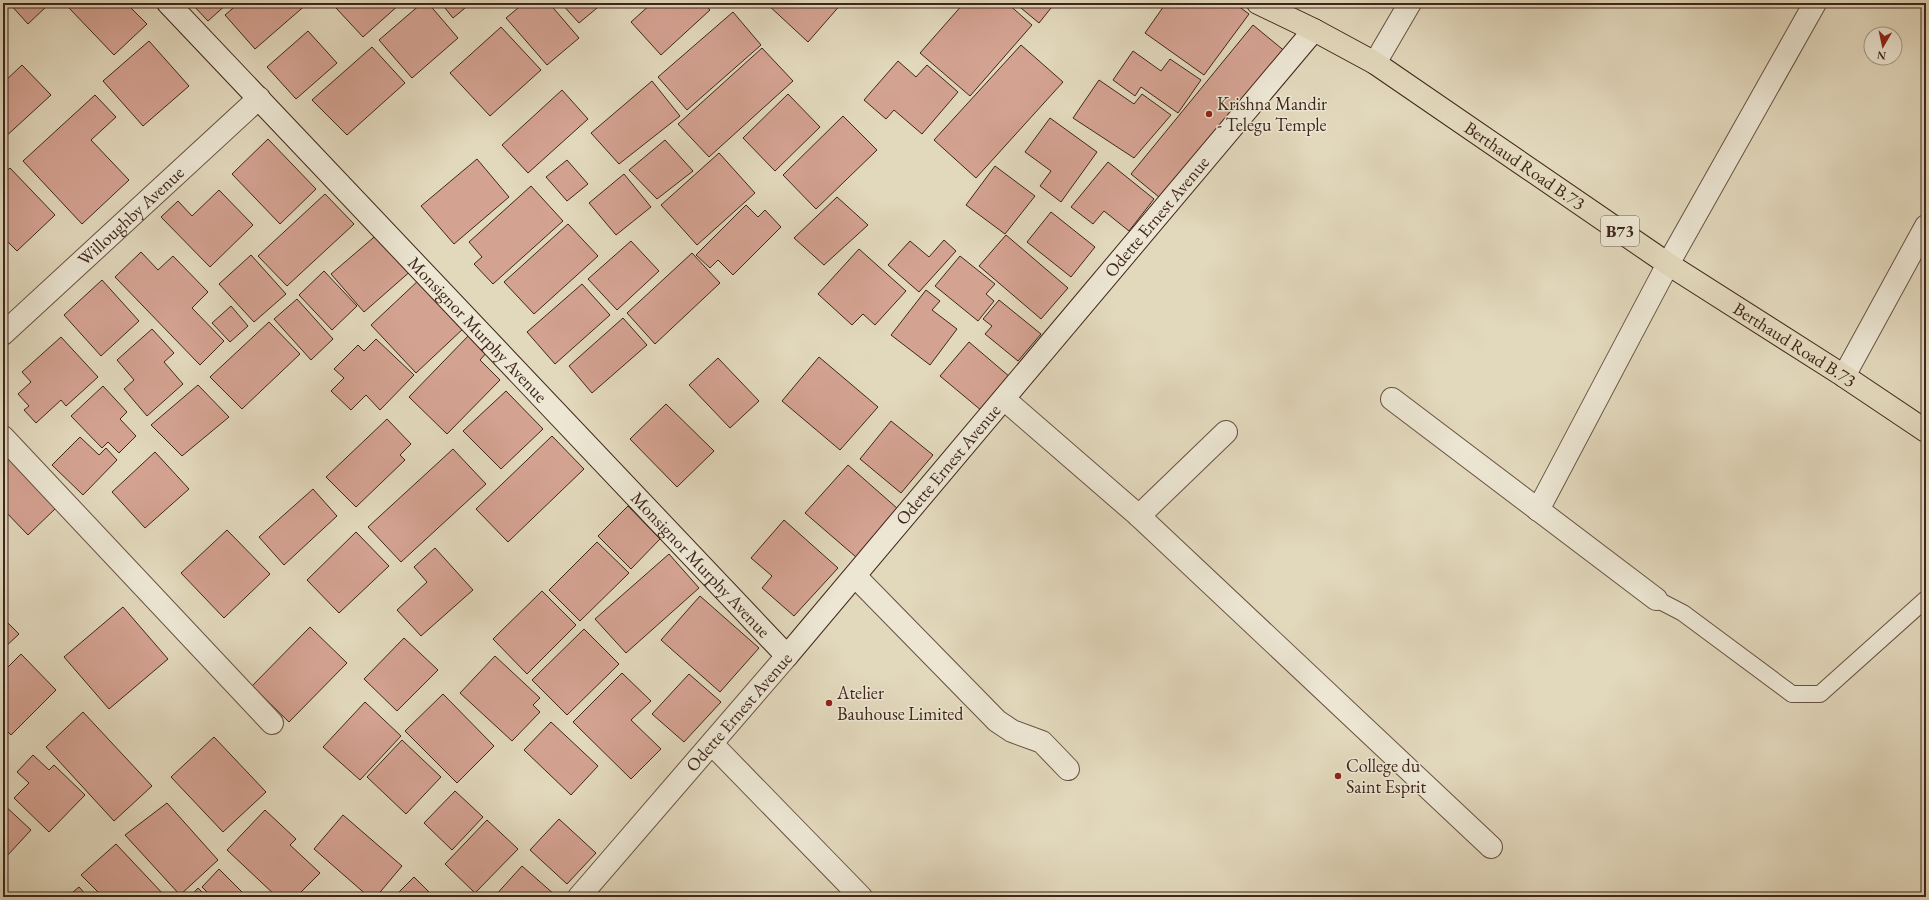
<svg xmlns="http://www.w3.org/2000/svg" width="1929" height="900" font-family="'EB Garamond',serif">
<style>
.building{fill:#d4a291;stroke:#3f261b}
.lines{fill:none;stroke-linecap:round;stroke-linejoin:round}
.lane-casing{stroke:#685243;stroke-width:18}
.street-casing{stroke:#685243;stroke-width:24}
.secondary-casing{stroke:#3f261b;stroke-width:24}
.primary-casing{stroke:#3f261b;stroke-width:24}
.lane{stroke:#ece6d3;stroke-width:16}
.street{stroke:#ece6d3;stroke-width:22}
.secondary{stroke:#ece6d3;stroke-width:22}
.primary{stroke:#e2d8bc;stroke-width:22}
.poi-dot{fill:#8f2418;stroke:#ece6d3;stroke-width:1.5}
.labels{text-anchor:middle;stroke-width:3;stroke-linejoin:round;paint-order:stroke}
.shield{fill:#ece6d3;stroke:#736052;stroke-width:1}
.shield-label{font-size:17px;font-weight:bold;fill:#3f261b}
.poi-label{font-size:18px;fill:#3f261b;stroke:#ece6d3;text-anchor:start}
.street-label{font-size:18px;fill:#3f261b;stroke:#ece6d3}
</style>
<rect width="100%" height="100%" fill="#e2d8bc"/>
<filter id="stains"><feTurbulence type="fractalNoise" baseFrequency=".005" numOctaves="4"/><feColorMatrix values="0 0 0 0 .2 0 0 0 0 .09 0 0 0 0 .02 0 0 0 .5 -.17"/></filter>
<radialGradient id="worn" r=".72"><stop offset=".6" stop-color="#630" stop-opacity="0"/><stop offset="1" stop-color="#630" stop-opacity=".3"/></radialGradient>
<g class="building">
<path d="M9,3H50L28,24Z"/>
<path d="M74,3H126L147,24L114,55L69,8Z"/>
<path d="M191,3H228L208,21Z"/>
<path d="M239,3H308L255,49L225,15Z"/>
<path d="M342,3H401L363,37L336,8Z"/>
<path d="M422,3H428L458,38L412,78L379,40Z"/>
<path d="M441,3H471L453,18Z"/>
<path d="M524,3H549L579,38L547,65L506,18Z"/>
<path d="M561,3H603L579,23Z"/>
<path d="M652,3H703L710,10L661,55L631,22Z"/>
<path d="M766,3H842L808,42Z"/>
<path d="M964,3H1007L1032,25L970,96L920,53Z"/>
<path d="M1015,3H1055L1039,23Z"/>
<path d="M1166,3H1234L1249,14L1204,75L1145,33Z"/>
<path d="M733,12L761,45L687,110L658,77Z"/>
<path d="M1253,25L1287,53L1165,202L1131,174Z"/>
<path d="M501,27L541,70L490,116L450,73Z"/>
<path d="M308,31L337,63L296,99L267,67Z"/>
<path d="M149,41L189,86L143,126L103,81Z"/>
<path d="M1021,45L1063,82L976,178L934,140Z"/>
<path d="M372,47L405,83L347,135L312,100Z"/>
<path d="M762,48L793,81L709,157L678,124Z"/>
<path d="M1133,51L1161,71L1170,59L1201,80L1178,113L1141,87L1135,96L1113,80Z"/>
<path d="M898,61L916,77L927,65L958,92L922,134L894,110L886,119L864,100Z"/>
<path d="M22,65L51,95L3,139V83Z"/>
<path d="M1099,80L1134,104L1142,94L1171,115L1134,158L1073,118Z"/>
<path d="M652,81L680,116L619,164L591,133Z"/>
<path d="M562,90L588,119L528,173L502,145Z"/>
<path d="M788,94L820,127L775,171L743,138Z"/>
<path d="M95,95L116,117L91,140L129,180L82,224L23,161Z"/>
<path d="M843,116L877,150L816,209L783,175Z"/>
<path d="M1050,118L1097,152L1061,202L1040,186L1051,171L1025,152Z"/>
<path d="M268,139L316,189L280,224L232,174Z"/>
<path d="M665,140L693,171L657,199L629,170Z"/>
<path d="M719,153L755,193L697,245L661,205Z"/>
<path d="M477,159L509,197L454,244L421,206Z"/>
<path d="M567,160L588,184L567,201L546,177Z"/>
<path d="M1108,162L1154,199L1129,231L1104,211L1093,224L1071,207Z"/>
<path d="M995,166L1035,196L1005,234L966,205Z"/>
<path d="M10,168L55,215L17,251L3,237V174Z"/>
<path d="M624,174L651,207L616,235L589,203Z"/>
<path d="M531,186L563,221L493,284L474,264L482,257L469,242Z"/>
<path d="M219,190L253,225L210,267L161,217L178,201L192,216Z"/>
<path d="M325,194L354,224L287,286L258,256Z"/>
<path d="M837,197L868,225L824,265L794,238Z"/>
<path d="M746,205L758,217L765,210L781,227L733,275L718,260L710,268L696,255Z"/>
<path d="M1051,212L1095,247L1071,277L1027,242Z"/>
<path d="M568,224L598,256L534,314L504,282Z"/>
<path d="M380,232L413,269L364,312L331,274Z"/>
<path d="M1006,235L1068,288L1041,319L979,266Z"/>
<path d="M944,240L956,251L919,292L888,265L910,241L929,257Z"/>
<path d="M631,241L659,271L617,310L588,279Z"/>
<path d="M859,249L906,291L875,325L863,314L852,325L818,294Z"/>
<path d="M141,252L158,270L173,256L208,292L192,308L224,341L200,365L115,277Z"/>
<path d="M692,253L720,283L655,344L627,313Z"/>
<path d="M251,255L286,294L254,322L219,284Z"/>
<path d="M960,256L995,284L986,294L994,301L978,321L935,286Z"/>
<path d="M324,271L357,306L332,330L299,295Z"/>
<path d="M420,279L465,327L416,373L371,325Z"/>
<path d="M102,280L139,321L101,356L64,315Z"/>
<path d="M582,284L610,315L555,364L527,332Z"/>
<path d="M926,290L940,301L932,310L957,329L930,365L891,335Z"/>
<path d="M297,299L333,339L311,360L274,319Z"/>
<path d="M999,300L1041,334L1018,361L985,334L992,326L983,319Z"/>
<path d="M231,306L248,326L230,342L212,323Z"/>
<path d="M623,318L647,345L592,393L569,366Z"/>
<path d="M269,322L300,354L242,409L210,377Z"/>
<path d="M152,329L174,353L164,362L183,384L147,416L124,389L134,380L117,360Z"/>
<path d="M471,333L489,350L480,360L500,380L447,434L409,397Z"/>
<path d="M61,337L98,377L66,406L61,400L36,423L24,410L29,406L18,394L31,382L22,372Z"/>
<path d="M376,339L414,375L380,410L366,395L351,410L331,391L344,378L334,369L358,345L364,351Z"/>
<path d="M969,342L1010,377L982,411L940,376Z"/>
<path d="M819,357L878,407L840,450L782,401Z"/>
<path d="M718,358L759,401L730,428L689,385Z"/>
<path d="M198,385L229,417L182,456L151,425Z"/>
<path d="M103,386L127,412L120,419L136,436L119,453L108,442L102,448L71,416Z"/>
<path d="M506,391L543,429L501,469L463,431Z"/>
<path d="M666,404L714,451L677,487L630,439Z"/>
<path d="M387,419L411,444L400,455L405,460L356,507L326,477Z"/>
<path d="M891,421L933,455L901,493L860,459Z"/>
<path d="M552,436L584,469L508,542L476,509Z"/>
<path d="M80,437L99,455L106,448L117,460L83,495L52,465Z"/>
<path d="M453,449L486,484L401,562L368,527Z"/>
<path d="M155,452L189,489L145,528L112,492Z"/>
<path d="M8,457L57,507L28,535L3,509V461Z"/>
<path d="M848,465L898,509L856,557L805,513Z"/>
<path d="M313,489L337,516L284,565L259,537Z"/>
<path d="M628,506L660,539L631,569L598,536Z"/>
<path d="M784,520L838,568L794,616L762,588L772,576L751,558Z"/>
<path d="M227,530L270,574L224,618L181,573Z"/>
<path d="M356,532L389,566L339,613L307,580Z"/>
<path d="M597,542L629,573L580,621L549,590Z"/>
<path d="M435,548L473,590L421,636L397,610L427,582L414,567Z"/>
<path d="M669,554L699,588L626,653L595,619Z"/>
<path d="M542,591L576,625L527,674L493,639Z"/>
<path d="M700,596L759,648L720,692L661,640Z"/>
<path d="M123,607L168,659L109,709L64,657Z"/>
<path d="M3,618L19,634L3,649Z"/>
<path d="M310,627L347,663L289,722L252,686Z"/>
<path d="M584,629L619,664L567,715L532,680Z"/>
<path d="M404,638L438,670L397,711L364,679Z"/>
<path d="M21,654L56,690L11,735L3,727V672Z"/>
<path d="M495,656L540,698L533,705L540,712L512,741L460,693Z"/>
<path d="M622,673L651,701L631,720L661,749L631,779L573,722Z"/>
<path d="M689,674L721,702L684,742L652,714Z"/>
<path d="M443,694L494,746L457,783L405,731Z"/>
<path d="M365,702L401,736L360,780L323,747Z"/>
<path d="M83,712L152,786L114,821L46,747Z"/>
<path d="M551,722L598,766L571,795L524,750Z"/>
<path d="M214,737L266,792L223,832L171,777Z"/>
<path d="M402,740L441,777L406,814L367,777Z"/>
<path d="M33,755L49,770L54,765L85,795L49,832L14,798L29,783L17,772Z"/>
<path d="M455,791L483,817L452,850L424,823Z"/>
<path d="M167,803L218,860L180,895L125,835Z"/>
<path d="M3,804L31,830L6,857L3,854Z"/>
<path d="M265,810L296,839L290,845L320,873L296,897H277L227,850Z"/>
<path d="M343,815L402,866L376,897H369L314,849Z"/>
<path d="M559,819L596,853L567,884L530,850Z"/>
<path d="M487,820L518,849L475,893L445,864Z"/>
<path d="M116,844L164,895L162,897H103L81,875Z"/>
<path d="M522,866L555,895L553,897H494Z"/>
<path d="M219,869L247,897H212L202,887Z"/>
<path d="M414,877L434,897H394Z"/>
<path d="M79,887L88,897H67Z"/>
<path d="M198,888L207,897H190Z"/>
</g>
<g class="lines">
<g class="lane-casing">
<path id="lane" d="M1656,599L1683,613L1792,694H1820L1926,599"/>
</g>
<g class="street-casing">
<g id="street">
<path d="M1375,63L1410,3"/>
<path id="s1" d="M3,334L259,98"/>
<path d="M1844,376L1926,226"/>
<path d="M1004,399L1139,516L1491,847"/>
<path d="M1392,399L1656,599"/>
<path d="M3,437L272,723"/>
<path d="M1538,510L1668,264L1815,3"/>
<path d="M1139,516L1226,432"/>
<path d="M855,576L997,721L1012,731L1042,742L1068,769"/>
<path d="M712,744L861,897"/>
<path d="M579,897L787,656"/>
</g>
</g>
<g class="secondary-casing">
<g id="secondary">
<path id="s2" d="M168,3L787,656L1314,30"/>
</g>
</g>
<g class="primary-casing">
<g id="primary">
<path id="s3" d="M1258,3L1314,30L1375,63L1668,264L1844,376L1926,431"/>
</g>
</g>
<use href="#lane" class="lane"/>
<use href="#street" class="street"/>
<use href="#secondary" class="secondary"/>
<use href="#primary" class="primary"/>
</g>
<g class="poi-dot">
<circle cx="1209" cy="114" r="4"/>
<circle cx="829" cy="703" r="4"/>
<circle cx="1338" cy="776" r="4"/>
</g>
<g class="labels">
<rect class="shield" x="1601" y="216" width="38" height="30" rx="3"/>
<g class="shield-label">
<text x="1620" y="237">B73</text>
</g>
<g class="poi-label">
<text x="1217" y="110">Krishna Mandir<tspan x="1217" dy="21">- Telegu Temple</tspan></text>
<text x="837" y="699">Atelier<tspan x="837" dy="21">Bauhouse Limited</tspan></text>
<text x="1346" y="772">College du<tspan x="1346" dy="21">Saint Esprit</tspan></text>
</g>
<g class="street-label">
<text dy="6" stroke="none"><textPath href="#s3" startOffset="313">Berthaud Road B.73</textPath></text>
<text dy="6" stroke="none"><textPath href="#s1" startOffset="174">Willoughby Avenue</textPath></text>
<text dy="6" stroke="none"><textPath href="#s2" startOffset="1474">Odette Ernest Avenue</textPath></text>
<text dy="6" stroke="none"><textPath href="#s2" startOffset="450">Monsignor Murphy Avenue</textPath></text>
<text dy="6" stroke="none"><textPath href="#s3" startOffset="637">Berthaud Road B.73</textPath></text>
<text dy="6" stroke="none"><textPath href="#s2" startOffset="1150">Odette Ernest Avenue</textPath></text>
<text dy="6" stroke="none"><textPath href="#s2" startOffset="774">Monsignor Murphy Avenue</textPath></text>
<text transform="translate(739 712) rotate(-49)" y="6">Odette Ernest Avenue</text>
</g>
</g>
<rect width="1929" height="900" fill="none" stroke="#e2d8bc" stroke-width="16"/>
<rect x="4" y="4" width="1921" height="892" fill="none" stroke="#3f261b" stroke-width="2"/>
<rect x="8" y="8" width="1913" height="884" fill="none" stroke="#3f261b"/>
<g transform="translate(1883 46) rotate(189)"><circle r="19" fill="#ece6d3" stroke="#a79989"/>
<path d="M0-3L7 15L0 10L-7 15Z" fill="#8f2418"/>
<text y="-6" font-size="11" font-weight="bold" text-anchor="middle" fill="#3f261b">N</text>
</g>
<rect width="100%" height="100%" filter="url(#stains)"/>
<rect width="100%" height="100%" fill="url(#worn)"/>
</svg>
